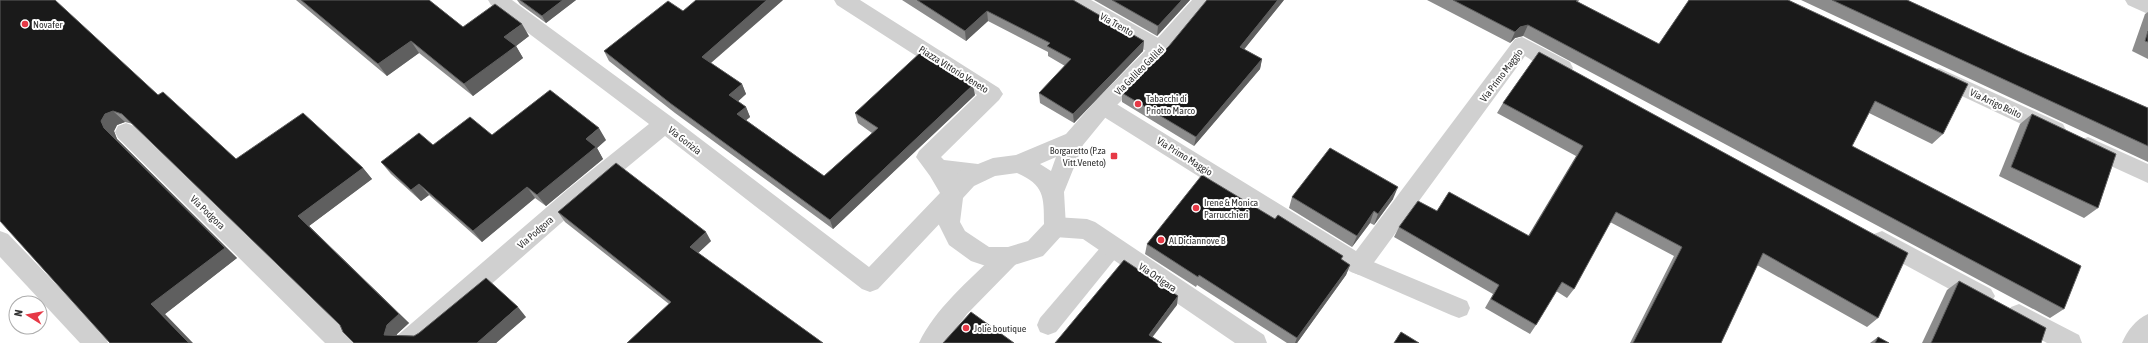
<svg xmlns="http://www.w3.org/2000/svg" width="2148" height="343" font-family="'Asap Condensed',sans-serif">
<style>
.lines{fill:none;stroke-linecap:round;stroke-linejoin:round}
.service{fill:#d0d0d0;fill-rule:evenodd}
.minor{fill:#d0d0d0;fill-rule:evenodd}
.tertiary{fill:#d0d0d0;fill-rule:evenodd}
.wall{fill:#8c8c8c}
.shaded-wall{fill:#5f5f5f}
.building{fill:#1a1a1a;stroke:#5f5f5f}
.poi-dot{fill:#e63946;stroke:#fff;stroke-width:1.5}
.labels{text-anchor:middle;stroke-width:4;stroke-linejoin:round;paint-order:stroke}
.poi-label{font-size:10px;fill:#333;stroke:#fff;text-anchor:start}
.street-label{font-size:10px;fill:#333;stroke:#fff}
</style>
<rect width="100%" height="100%" fill="#fff"/>
<g class="lines">
<g class="service">
<path d="M1113,238L1120,241L1123,247L1120,253L1056,332L1048,335L1040,332L1037,325L1040,318L1106,241Z"/>
<path d="M1359,256L1467,301L1470,308L1467,315L1459,318L1451,315L1352,272L1348,265L1352,258Z"/>
</g>
<g class="minor">
<path d="M488,0H512L673,118L869,267L940,193L930,176L916,157L919,151L977,95L837,5L834,0H860L999,88L1003,94L999,100L941,157L944,160L978,164L986,166L989,173L986,180L978,182L955,180L963,195L960,202L878,289L870,292L862,289L665,136L584,203L424,343H395L398,335L568,189L649,124L491,5Z"/>
<path d="M1064,0H1091L1167,43L1170,49L1167,55L1160,57L1153,55L1067,5Z"/>
<path d="M2125,0H2148V14L2128,5Z"/>
<path d="M1522,37L1570,62L1573,68L1570,74C1555,79 1538,64 1525,56L1367,272L1359,275L1351,272L1096,112L1092,106L1096,100L1103,97L1110,100L1356,251L1515,39Z"/>
<path d="M1939,68L2063,124L2066,130L2063,136L2055,139L2047,136L1932,82L1929,76L1932,70Z"/>
<path d="M126,123L134,126L350,335L353,343H325L118,138L115,132L118,126Z"/>
<path d="M2088,137L2148,164V183L2080,152L2077,146L2080,140Z"/>
<path d="M1055,217L1087,219L1095,222L1264,335L1267,343H1235L1083,239L1055,237L1047,234L1044,227L1047,220Z"/>
<path d="M0,231L8,234L105,335L108,343H80L0,257Z"/>
<path d="M1882,231L1991,289L1995,296L1991,303L1983,307L1975,303L1874,248L1871,241L1874,234Z"/>
<path d="M1008,247L1016,250L1020,257L1016,264L967,314L945,343H919C935,308 973,277 1000,250Z"/>
<path d="M2019,304L2079,335L2082,343H2047L2011,323L2007,315L2011,307Z"/>
<path d="M2148,314V343H2122C2127,331 2136,319 2148,314Z"/>
</g>
<path class="tertiary" d="M1192,0H1214L1167,55L1110,112L1083,145L1064,192L1066,227L1063,234L1043,256L1008,267H989L971,261L949,245L938,223L941,195L958,172L993,158L1016,155L1066,134L1096,100L1153,43ZM1056,157L1051,171L1040,164ZM1017,173C1044,185 1044,196 1044,224L1028,241L1008,247H989L965,231L960,222L963,198L974,186L995,176Z"/>
</g>
<g class="wall">
<path d="M0,0L158,95L236,159L363,168L372,179L309,226L409,323L397,334V335L414,336L526,317L496,343H354L340,325L133,124L125,122L117,125L114,131L117,139L237,258L165,314L110,343Z"/>
<path d="M296,0H429L463,27L529,36L516,46L523,58L473,96L419,53L387,76Z"/>
<path d="M517,0H576L546,23L520,4Z"/>
<path d="M783,0L711,63L742,84L746,94L738,101L746,107L750,117L746,120L824,176L872,133L858,123L855,113L975,95L833,229L675,113L609,61L604,51Z"/>
<path d="M902,0H1073L1144,41L1143,51L1074,123L1040,103L1039,93L1065,66L1048,56V52L988,21L966,41Z"/>
<path d="M1094,0H1190L1157,36Z"/>
<path d="M1284,0L1244,49L1262,59L1260,69L1194,146L1122,102V93Z"/>
<path d="M1427,0H1579L1578,2L1659,44L1689,0L1943,134L1932,144L1869,113L1852,146L2064,309L2050,318L1523,36L1515,38L1510,43Z"/>
<path d="M1801,0H1907L2022,53L2148,108V162Z"/>
<path d="M2148,12V59L2132,51L2145,14Z"/>
<path d="M1539,52L1878,318L1867,327L1757,265L1721,343H1630L1674,256L1610,222L1574,289L1567,298L1556,291L1536,325L1530,334L1485,308L1493,294L1394,237L1399,227L1437,211L1528,236L1576,156L1497,113L1503,103Z"/>
<path d="M2032,114L2098,208L2084,218L1999,176L2020,124Z"/>
<path d="M492,135L606,140L597,148L603,159L546,206L535,198L482,242L429,195L421,201L391,174L381,162L433,145Z"/>
<path d="M1292,197L1393,199L1374,225L1370,223L1352,247L1289,208Z"/>
<path d="M558,212L711,241L698,253L823,343L669,304L565,222Z"/>
<path d="M1147,244L1341,259L1350,265L1346,275L1297,343H1287L1197,285L1196,287L1145,254Z"/>
<path d="M1959,281L2041,343H1922L1947,290Z"/>
<path d="M1878,337L1889,343H1870Z"/>
</g>
<g class="shaded-wall">
<path d="M563,0H576L546,23L542,16Z"/>
<path d="M767,0H783L706,67L702,57Z"/>
<path d="M1182,0H1190L1157,36L1158,26Z"/>
<path d="M1278,0H1284L1238,57L1240,47Z"/>
<path d="M987,11L988,21L966,41L965,31Z"/>
<path d="M522,24L529,36L516,46L523,58L473,96L464,84L504,37Z"/>
<path d="M1528,25L1523,36L1515,38L1510,43L1515,32L1520,27Z"/>
<path d="M411,41L419,53L387,76L378,64Z"/>
<path d="M1144,41L1143,51L1074,123L1073,114Z"/>
<path d="M1262,59L1260,69L1194,146L1196,137Z"/>
<path d="M742,84L746,94L733,106L729,95Z"/>
<path d="M973,85L975,95L833,229L830,220Z"/>
<path d="M746,107L750,117L742,124L737,114Z"/>
<path d="M113,111L125,122L117,125L114,131L117,139L237,258L165,314L193,343H189L151,304L104,128L101,121L105,114Z"/>
<path d="M599,128L606,140L597,148L603,159L546,206L537,195L586,139Z"/>
<path d="M363,168L372,179L309,226L409,323L397,334L394,343L384,335L298,216Z"/>
<path d="M419,184L429,195L421,201L411,190Z"/>
<path d="M527,187L535,198L482,242L473,231Z"/>
<path d="M1398,187L1393,199L1374,225L1378,214Z"/>
<path d="M1374,211L1370,223L1352,247L1357,236Z"/>
<path d="M706,232L711,241L695,256L690,247Z"/>
<path d="M1350,265L1346,275L1297,343H1295L1297,338Z"/>
<path d="M1178,296L1177,305L1148,343L1149,335Z"/>
<path d="M518,307L526,317L496,343H477Z"/>
</g>
<g class="building">
<path d="M0,0H55L158,95L163,92L236,159L303,113L363,168L298,216L399,314L387,325L384,335L414,336L419,333L486,278L518,307L477,343H354L343,332L340,325L122,114L113,111L105,114L101,121L104,128L225,248L151,304L189,343H110L0,221Z"/>
<path d="M301,0H429L463,27L495,4L522,24L504,37L516,46L464,84L411,41L378,64Z"/>
<path d="M520,0H563L542,16Z"/>
<path d="M696,0H767L702,57L742,84L729,95L746,107L737,114L824,176L878,128L855,113L921,52L973,85L830,220L670,103L604,51L668,1L683,11Z"/>
<path d="M917,0H1073L1144,41L1073,114L1039,93L1071,59L1047,46L1050,43L987,11L965,31Z"/>
<path d="M1112,0H1182L1158,26Z"/>
<path d="M1207,0H1278L1240,47L1262,59L1196,137L1122,93L1169,46Z"/>
<path d="M1453,0H1577L1576,1L1659,44L1689,0H1788L1968,84L1943,134L1875,101L1852,146L2081,266L2064,309L1528,25L1520,27L1515,32Z"/>
<path d="M1832,0H1907L2022,53L2148,108V146Z"/>
<path d="M2148,31V42L2145,41Z"/>
<path d="M1539,52L1908,253L1878,318L1763,253L1721,343H1633L1682,247L1616,212L1574,289L1562,282L1536,325L1491,299L1499,285L1399,227L1418,201L1437,211L1449,192L1529,236L1583,146L1503,103Z"/>
<path d="M550,90L599,128L586,139L596,147L537,195L527,187L473,231L419,184L411,190L381,162L419,133L433,145L470,117L492,135Z"/>
<path d="M2032,114L2116,154L2098,208L2011,167Z"/>
<path d="M1330,148L1398,187L1378,214L1374,211L1357,236L1292,197Z"/>
<path d="M616,163L706,232L690,247L823,343H627L671,302L558,212Z"/>
<path d="M1202,175L1275,219L1278,215L1343,256L1341,259L1350,265L1297,338L1199,275L1198,277L1147,244Z"/>
<path d="M1124,260L1178,296L1149,335L1162,343H1055Z"/>
<path d="M1959,281L2046,328L2041,343H1931Z"/>
<path d="M971,312L1014,343H943Z"/>
<path d="M1401,332L1419,343H1394Z"/>
<path d="M1878,337L1889,343H1875Z"/>
</g>
<g class="poi-dot">
<circle cx="25" cy="24" r="4"/>
<circle cx="1138" cy="104" r="4"/>
<rect x="1110" y="152" width="8" height="8" rx="2"/>
<circle cx="1196" cy="208" r="4"/>
<circle cx="1161" cy="240" r="4"/>
<circle cx="966" cy="328" r="4"/>
</g>
<g class="labels">
<g class="poi-label">
<text x="33" y="28">Novafer</text>
<text x="1146" y="102">Tabacchi di<tspan x="1146" dy="12">Priotto Marco</tspan></text>
<text x="1106" y="154" text-anchor="end">Borgaretto (P.za<tspan x="1106" dy="12">Vitt.Veneto)</tspan></text>
<text x="1204" y="206">Irene &amp; Monica<tspan x="1204" dy="12">Parrucchieri</tspan></text>
<text x="1169" y="244">Al Diciannove B</text>
<text x="974" y="332">Jolie boutique</text>
</g>
<g class="street-label">
<text transform="translate(1117 24) rotate(29)" y="4">Via Trento</text>
<text transform="translate(954 69) rotate(32)" y="4">Piazza Vittorio Veneto</text>
<text transform="translate(1139 70) rotate(-45)" y="4">Via Galileo Galilei</text>
<text transform="translate(1501 75) rotate(-53)" y="4">Via Primo Maggio</text>
<text transform="translate(1996 103) rotate(25)" y="4">Via Arrigo Boito</text>
<text transform="translate(685 140) rotate(38)" y="4">Via Gorizia</text>
<text transform="translate(1185 156) rotate(32)" y="4">Via Primo Maggio</text>
<text transform="translate(208 212) rotate(44)" y="4">Via Podgora</text>
<text transform="translate(535 232) rotate(-41)" y="4">Via Podgora</text>
<text transform="translate(1158 277) rotate(34)" y="4">Via Ortigara</text>
</g>
</g>
<g transform="translate(28 315) rotate(281)"><circle r="19" fill="#ffffff" stroke="#adadad"/>
<path d="M0-3L7 15L0 10L-7 15Z" fill="#e63946"/>
<text y="-6" font-size="11" font-weight="bold" text-anchor="middle" fill="#333333">N</text>
</g>
</svg>
